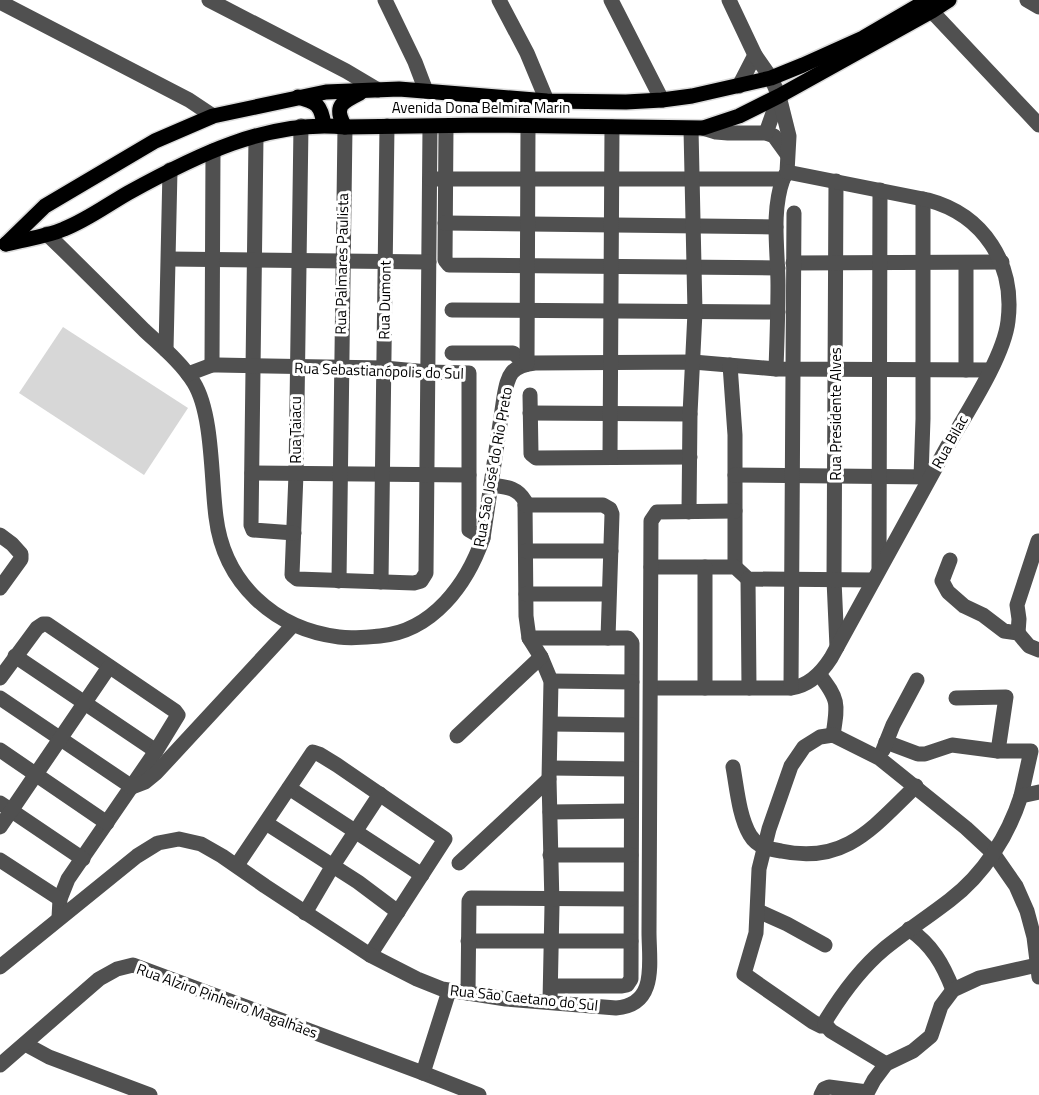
<svg xmlns="http://www.w3.org/2000/svg" width="1039" height="1095" font-family="'Titillium Web',sans-serif">
<style>
.green{fill:#d7d7d7}
.lines{fill:none;stroke-linecap:round;stroke-linejoin:round}
.major-casing{stroke:#dbdbdb;stroke-width:18}
.minor{stroke:#505050;stroke-width:15}
.major{stroke:#000;stroke-width:15}
.labels{text-anchor:middle;stroke-width:6;stroke-linejoin:round;paint-order:stroke}
.street-label{font-size:15px;fill:#000;stroke:#fff}
</style>
<rect width="100%" height="100%" fill="#fff"/>
<path class="green" d="M63,327L188,408L144,475L19,393Z"/>
<g class="lines">
<g class="major-casing">
<g id="major">
<path d="M298,97C317,102 321,105 324,125"/>
<path d="M345,127C333,106 342,102 360,93"/>
<path d="M6,244C25,239 46,237 64,229C87,220 107,205 128,193C193,157 268,119 345,127L485,125L703,128L739,116L779,96L932,11L949,0"/>
<path d="M6,244L45,206L155,141L213,116L326,92L399,89L547,101L626,102L662,100L692,96L771,78L803,65L863,38L928,0"/>
</g>
</g>
<g class="minor">
<path d="M209,0L346,71L378,90"/>
<path d="M385,0L415,62L426,91"/>
<path d="M499,0L527,53L547,101"/>
<path d="M611,0L662,100"/>
<path d="M1027,0L1039,7"/>
<path d="M0,2L189,100L213,116"/>
<path d="M924,3L1039,125"/>
<path d="M739,86L755,55"/>
<path d="M301,126L296,474L292,575L297,579L414,583L421,581L426,573L430,127"/>
<path d="M446,127L445,260L449,265L778,268"/>
<path d="M703,128L716,132L728,133H766L774,136L787,154"/>
<path d="M766,133L779,96"/>
<path d="M256,137L251,525L253,530L294,533"/>
<path d="M430,179H783L787,172L789,136L779,96L771,78L755,55L729,0"/>
<path d="M836,181L834,580L837,647"/>
<path d="M445,223L776,227"/>
<path d="M47,234C80,266 112,298 144,330C161,346 182,363 194,383C213,414 211,480 216,517C224,583 274,629 339,637C353,639 367,637 380,636C433,631 467,584 483,538L504,397C508,374 511,366 535,363L693,362L776,369L990,370"/>
<path d="M169,259L429,262"/>
<path d="M793,263L1002,262"/>
<path d="M452,310L778,312"/>
<path d="M166,350L170,170"/>
<path d="M452,353H513L527,364"/>
<path d="M527,364L528,126"/>
<path d="M212,365L213,151"/>
<path d="M730,365L735,435V567"/>
<path d="M776,369C777,341 778,313 778,285C778,250 771,213 783,179"/>
<path d="M966,370V263"/>
<path d="M188,374L212,365H218L384,368L428,372L469,373V530L483,538"/>
<path d="M530,395L531,454L536,458L690,457"/>
<path d="M530,413L690,414"/>
<path d="M610,457L612,127"/>
<path d="M252,473L469,475"/>
<path d="M735,475L930,477"/>
<path d="M921,477L923,419V199"/>
<path d="M491,485C506,487 517,487 525,501L526,616L529,638L541,657L551,681L549,779L552,905L550,1001"/>
<path d="M525,505H603L610,509L612,514L608,638"/>
<path d="M689,512L690,414L695,312L691,129"/>
<path d="M0,535L12,544L21,554V559L0,588"/>
<path d="M526,551H611"/>
<path d="M950,560L942,581L948,592L964,606L983,615L1004,631L1018,633L1029,646L1039,650"/>
<path d="M651,567H735L748,579L873,580"/>
<path d="M705,567V688"/>
<path d="M879,568L880,190"/>
<path d="M748,579L749,688"/>
<path d="M339,581L345,127"/>
<path d="M381,582L387,126"/>
<path d="M526,594H608"/>
<path d="M1018,633L1019,619L1017,605L1038,541"/>
<path d="M529,638H628L632,643L631,979L627,985L622,986H551"/>
<path d="M15,656L156,751"/>
<path d="M819,674C839,700 838,703 833,735"/>
<path d="M0,678L37,628L43,624H47L175,711L178,715L156,751L68,879L60,899L59,918"/>
<path d="M551,681L632,682"/>
<path d="M651,688H791C809,686 822,672 831,658C870,588 908,517 947,447C966,414 1004,357 1008,321C1015,264 984,215 928,200L787,172"/>
<path d="M791,688L794,213"/>
<path d="M0,698L132,787L145,782L156,773L293,625"/>
<path d="M956,698L1006,697L998,751"/>
<path d="M551,724L631,725"/>
<path d="M457,736L541,657"/>
<path d="M886,742L918,754H925L952,745L998,751H1031L1021,796"/>
<path d="M0,750L107,823"/>
<path d="M883,750L893,725L917,680"/>
<path d="M733,767C737,789 739,816 750,835C757,847 769,849 781,851C846,865 874,826 916,786"/>
<path d="M550,768L631,769"/>
<path d="M289,788L422,875"/>
<path d="M0,803L83,859"/>
<path d="M550,812L631,811"/>
<path d="M266,823L358,882L398,912"/>
<path d="M0,827L109,667"/>
<path d="M550,855H631"/>
<path d="M0,860L60,899"/>
<path d="M459,863L549,779"/>
<path d="M237,865L313,752L319,754L337,765L445,839L370,955"/>
<path d="M758,911L787,924L825,945"/>
<path d="M305,913L332,867L380,794"/>
<path d="M909,929C932,945 943,964 953,990"/>
<path d="M468,941H631"/>
<path d="M0,967L137,856L158,843L179,839L201,844L222,856L265,886L370,955L417,979L442,989L506,999L616,1008C658,1005 649,962 649,932L651,521L657,512L735,511"/>
<path d="M468,993L469,901L471,898L630,899"/>
<path d="M825,1024L821,1026L813,1022L744,974L756,933L759,869L769,829L791,766L804,747L820,737L833,735L879,758L966,828L993,853L1016,886L1027,911L1034,937L1039,977"/>
<path d="M825,1024L826,1020C842,994 860,969 884,949C905,932 928,917 950,900C984,874 1008,836 1021,796L1039,792"/>
<path d="M825,1024L831,1031L886,1064"/>
<path d="M25,1044L49,1057L150,1095"/>
<path d="M0,1065L99,979L117,969L133,965L423,1073L479,1095"/>
<path d="M423,1073L449,991"/>
<path d="M821,1095L824,1089L829,1087L867,1092"/>
<path d="M866,1095L874,1080L886,1064L913,1051L931,1036L941,1006L953,990L979,978L1037,965"/>
</g>
<use href="#major" class="major"/>
</g>
<g class="labels">
<g class="street-label">
<text x="481" y="113">Avenida Dona Belmira Marin</text>
<text transform="translate(342 264) rotate(-89)" y="5">Rua Palmares Paulista</text>
<text transform="translate(385 300) rotate(-89)" y="5">Rua Dumont</text>
<text transform="translate(379 371) rotate(2)" y="5">Rua Sebastianópolis do Sul</text>
<text transform="translate(836 414) rotate(-90)" y="5">Rua Presidente Alves</text>
<text transform="translate(296 430) rotate(-90)" y="5">Rua Taiacu</text>
<text transform="translate(950 442) rotate(-61)" y="5">Rua Bilac</text>
<text transform="translate(493 467) rotate(-80)" y="5">Rua São José do Rio Preto</text>
<text transform="translate(524 998) rotate(6)" y="5">Rua São Caetano do Sul</text>
<text transform="translate(227 1001) rotate(20)" y="5">Rua Alziro Pinheiro Magalhães</text>
</g>
</g>
</svg>
